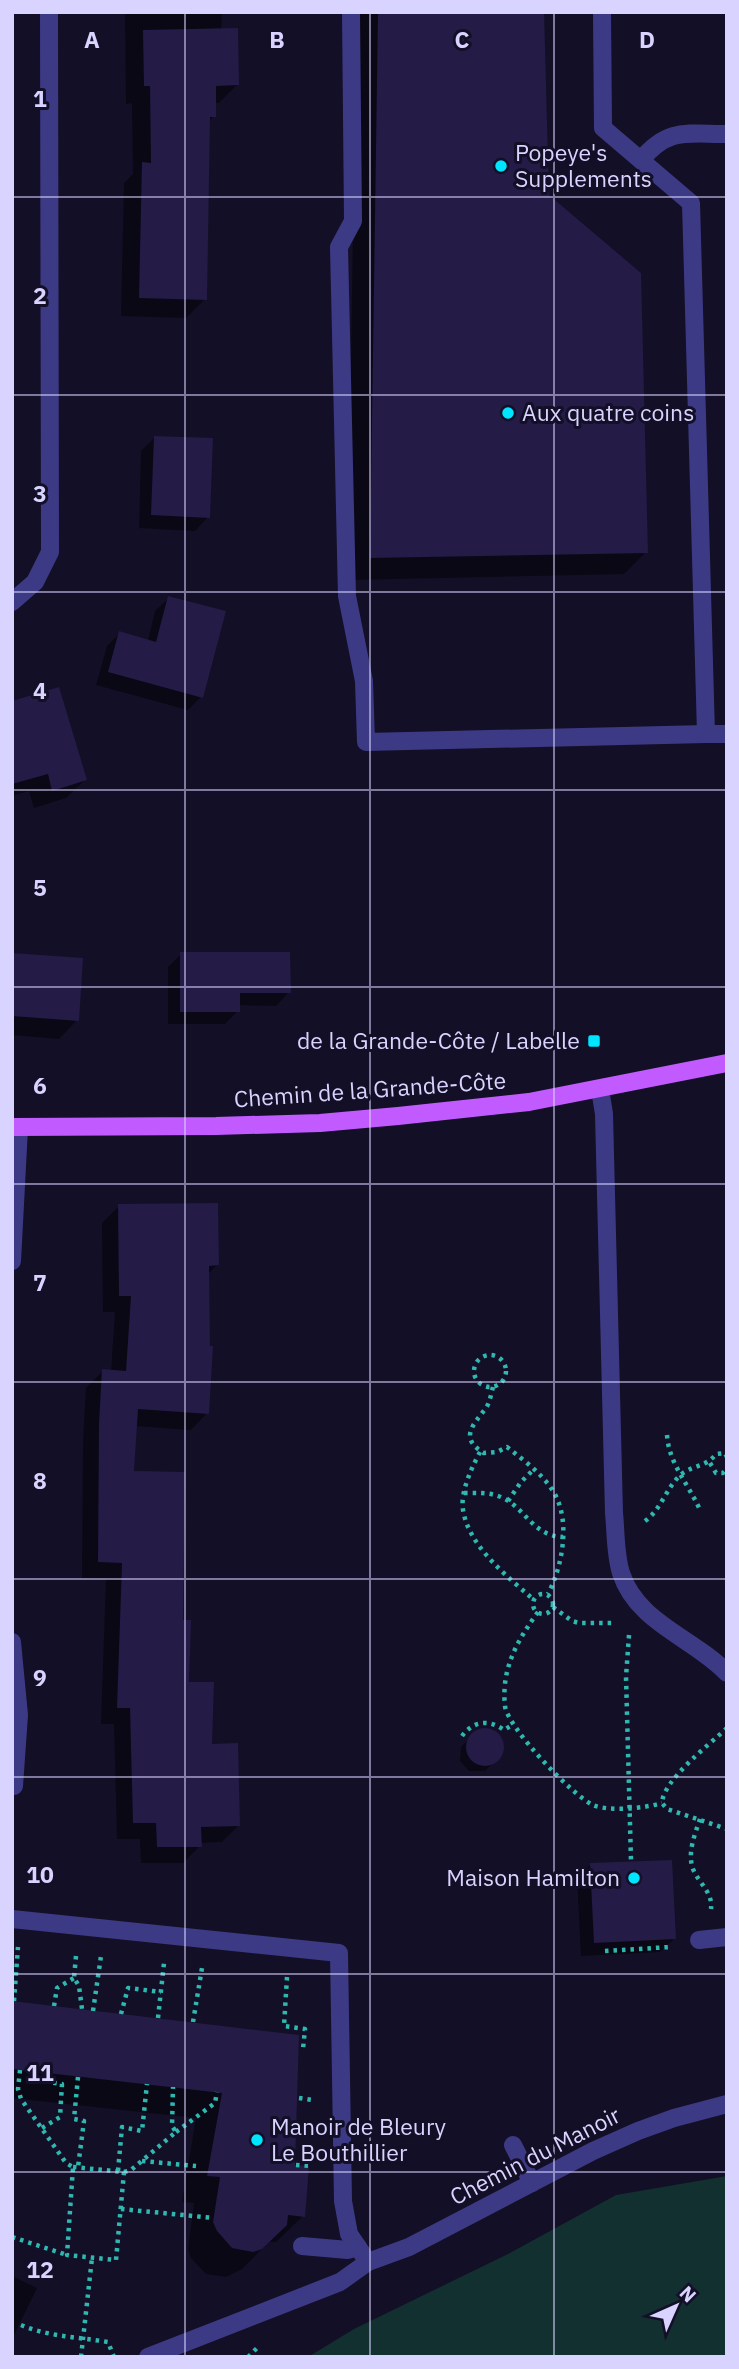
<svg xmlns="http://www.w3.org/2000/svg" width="739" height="2369" font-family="'IBM Plex Sans',sans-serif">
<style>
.green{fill:#12302f}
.shadow{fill:#0007}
.building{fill:#241b47}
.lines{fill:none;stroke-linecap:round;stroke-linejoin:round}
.path{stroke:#2fb8b0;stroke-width:4.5;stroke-dasharray:3.5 5;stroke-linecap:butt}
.minor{stroke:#3d3a85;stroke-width:18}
.major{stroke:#c25bff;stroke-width:18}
.grid{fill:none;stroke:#d9d4ff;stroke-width:2;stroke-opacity:0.55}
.poi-dot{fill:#00e5ff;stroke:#130f26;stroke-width:2.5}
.labels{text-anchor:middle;stroke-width:6;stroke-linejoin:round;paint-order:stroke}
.poi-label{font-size:23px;fill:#d9d4ff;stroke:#130f26;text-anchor:start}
.street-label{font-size:23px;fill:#d9d4ff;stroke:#130f26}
.grid-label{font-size:23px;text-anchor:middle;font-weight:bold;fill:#d9d4ff;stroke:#130f26;stroke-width:6;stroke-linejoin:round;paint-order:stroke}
</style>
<rect width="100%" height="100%" fill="#130f26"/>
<path class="green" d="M727,2176V2357H308L354,2329L508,2254L616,2195Z"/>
<g class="shadow">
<path d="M125,12H222L221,30L238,84L219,103H214V116L208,122L205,299L186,318L121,316L124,183L133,174L132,103L126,104Z"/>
<path d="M356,12H542L547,195L646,552L624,574L348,580Z"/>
<path d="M155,437L208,517L195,531L139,528L141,451Z"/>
<path d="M169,598L201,697L188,710L96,685L107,646L120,633L148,641L155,611Z"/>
<path d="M12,703L85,780L66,798L34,808L29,791L12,796Z"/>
<path d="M181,954L289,992L276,1006L238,1005V1011L225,1024H168V967Z"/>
<path d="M12,955L77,1020L59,1039L12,1035Z"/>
<path d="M119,1206L217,1265L208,1274L207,1413L191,1430L135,1426L133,1472L181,1622L187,1683L239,1825L222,1842L200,1843V1846L183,1863H141L140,1839H117L114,1724H101L106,1579L82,1578L83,1441L86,1388L103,1371L111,1372L115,1312H103L102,1223Z"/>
<path d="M492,1729L503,1740L502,1754L485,1771H469L460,1761L461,1747L476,1732Z"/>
<path d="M590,1865L674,1939L660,1952L581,1956L577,1878Z"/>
<path d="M12,2003L297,2036L294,2166L303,2216L276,2242H269L242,2269L226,2277L206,2274L191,2258L188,2249L194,2203L182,2202L196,2118L12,2098Z"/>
<path d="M12,2276L37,2288L12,2339Z"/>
</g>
<g class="building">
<path d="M378,12H544L549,195L641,273L648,553L370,558Z"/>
<path d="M238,28L239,85L216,86V117H210L207,300L139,298L142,162L151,163L150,86H144L143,30Z"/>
<path d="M154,436L213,438L210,518L151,515Z"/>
<path d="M168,596L226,611L203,698L108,672L119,631L156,642Z"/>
<path d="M59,687L87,780L52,791L48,774L12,784V701Z"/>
<path d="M180,952H290L291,993H240V1012H180Z"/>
<path d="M12,953L83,958L79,1021L12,1016Z"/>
<path d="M218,1203L219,1265L209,1266L210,1346H213L209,1414L138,1409L134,1471L185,1472L183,1620H191L189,1682H214L212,1744L238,1743L240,1826L201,1827L202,1847H157L156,1823H133L130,1708H117L122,1563L98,1562L99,1424L102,1369L126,1371L131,1296H119L118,1204Z"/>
<circle cx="485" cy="1747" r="19"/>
<path d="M672,1860L676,1939L594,1943L590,1863Z"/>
<path d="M12,2001L299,2035L295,2165L309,2166L305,2217L288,2215L287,2225L262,2249L253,2252L232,2248L217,2231L213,2222L220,2177L207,2176L222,2093L12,2069Z"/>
</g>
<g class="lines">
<g class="path">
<circle cx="490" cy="1371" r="16"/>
<path d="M493,1387C491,1394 490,1402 486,1408C474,1424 458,1438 484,1453L497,1452L507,1447C522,1459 540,1472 551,1488C572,1517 563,1565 548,1594"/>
<path d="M667,1435C669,1464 688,1483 700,1510"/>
<path d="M480,1452C472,1467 460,1492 463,1510C469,1547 507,1576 534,1600"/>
<path d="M710,1463L716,1473H723L727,1469"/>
<path d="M464,1493C478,1493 491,1492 503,1498C526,1509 533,1536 563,1537"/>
<path d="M508,1501L521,1482L534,1469"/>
<path d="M645,1521C662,1509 667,1485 683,1473C695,1465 707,1466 716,1454L725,1453L727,1457"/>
<circle cx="543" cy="1604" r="10"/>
<path d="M553,1607L572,1621L579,1623H616"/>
<path d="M538,1612C517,1641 501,1669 505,1706C507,1727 573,1796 593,1805C609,1812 646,1808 662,1803"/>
<path d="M629,1635L626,1677L631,1861"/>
<path d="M727,1728C710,1744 663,1780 662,1803L667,1809L727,1829"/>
<path d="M462,1736C473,1721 489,1719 504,1730L512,1725"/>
<path d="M700,1819C695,1834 687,1853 693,1869C699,1884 713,1892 711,1909"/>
<path d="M605,1951L670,1947"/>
<path d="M76,1956L74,1978L79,1986L82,2009"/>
<path d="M287,1977L284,2026L305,2029L303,2049"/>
<path d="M14,2001L18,1947"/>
<path d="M54,2006L57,1988L74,1978"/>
<path d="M93,2011L101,1956"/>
<path d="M121,2014L128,1988L161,1992"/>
<path d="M158,2018L164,1963"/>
<path d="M193,2022L202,1968"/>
<path d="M20,2070L18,2089L21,2099L66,2163L73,2167"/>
<path d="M78,2077L74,2119L84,2121L78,2167"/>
<path d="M299,2098L312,2100"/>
<path d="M291,2125L312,2126"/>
<path d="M42,2128L60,2117L62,2084L49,2082V2074"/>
<path d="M176,2132L215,2103L217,2092"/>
<path d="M142,2161L196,2166"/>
<path d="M296,2165L313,2166"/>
<path d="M73,2167L124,2172L116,2260L67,2255Z"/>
<path d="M118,2171L122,2127L142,2131L147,2084"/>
<path d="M124,2172L131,2170L176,2132L172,2126L173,2087"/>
<path d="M121,2209L214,2218"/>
<path d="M12,2237L67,2255"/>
<path d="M21,2325C50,2337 78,2337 108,2342L114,2357"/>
<path d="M81,2357L92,2258"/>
<path d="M248,2357L257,2348"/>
</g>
<g class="minor">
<path d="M351,12L353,221L339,247L347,596L364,681L366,742L706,734L691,203L603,128L602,12"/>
<path d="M641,160C668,127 687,134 727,134"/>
<path d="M12,602L35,582L50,552L49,12"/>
<path d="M706,734H727"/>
<path d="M600,1089L604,1114L614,1513C616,1532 615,1554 621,1573C637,1623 694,1638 727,1673"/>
<path d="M12,1261L19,1128"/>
<path d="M12,1642L19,1715L14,1786"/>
<path d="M12,1919L339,1953L343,2201L349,2234L368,2262"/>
<path d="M699,1940L727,1937"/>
<path d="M513,2145L532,2183"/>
<path d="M302,2246L348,2250L358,2247"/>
<path d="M148,2357L340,2282L368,2262L409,2247L593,2151L638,2131L674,2118L727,2104"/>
</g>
<path class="major" d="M12,1127L216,1126L320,1123L398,1116L529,1102L727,1063"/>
</g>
<path class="grid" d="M185,12V2357M370,12V2357M554,12V2357M12,197H727M12,395H727M12,592H727M12,790H727M12,987H727M12,1184H727M12,1382H727M12,1579H727M12,1777H727M12,1974H727M12,2172H727"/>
<g class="poi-dot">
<circle cx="501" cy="166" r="7"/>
<circle cx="508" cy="413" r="7"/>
<rect x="587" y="1034" width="14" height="14" rx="3.5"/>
<circle cx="634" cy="1878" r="7"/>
<circle cx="257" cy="2140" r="7"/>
</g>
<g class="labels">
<g class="poi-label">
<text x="515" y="161">Popeye's<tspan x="515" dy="26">Supplements</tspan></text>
<text x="522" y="421">Aux quatre coins</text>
<text x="580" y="1049" text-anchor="end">de la Grande-Côte / Labelle</text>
<text x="620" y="1886" text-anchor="end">Maison Hamilton</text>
<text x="271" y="2135">Manoir de Bleury<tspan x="271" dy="26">Le Bouthillier</tspan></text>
</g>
<g class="street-label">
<text transform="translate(370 1090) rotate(-4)" y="8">Chemin de la Grande-Côte</text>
<text transform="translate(535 2156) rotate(-27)" y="8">Chemin du Manoir</text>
</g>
</g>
<g class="grid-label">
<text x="92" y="48">A</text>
<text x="277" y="48">B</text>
<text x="462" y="48">C</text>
<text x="647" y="48">D</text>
<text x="40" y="107">1</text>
<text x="40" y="304">2</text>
<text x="40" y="502">3</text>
<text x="40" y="699">4</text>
<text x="40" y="896">5</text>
<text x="40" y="1094">6</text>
<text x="40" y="1291">7</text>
<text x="40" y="1489">8</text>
<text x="40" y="1686">9</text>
<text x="40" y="1883">10</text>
<text x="40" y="2081">11</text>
<text x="40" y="2278">12</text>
</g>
<rect width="739" height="2369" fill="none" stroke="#d9d4ff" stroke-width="28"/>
<g transform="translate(676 2306) rotate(45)" stroke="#130f26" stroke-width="5" paint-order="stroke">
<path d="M0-5L12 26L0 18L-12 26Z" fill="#d9d4ff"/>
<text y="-10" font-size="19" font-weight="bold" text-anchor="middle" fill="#d9d4ff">N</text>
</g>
</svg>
